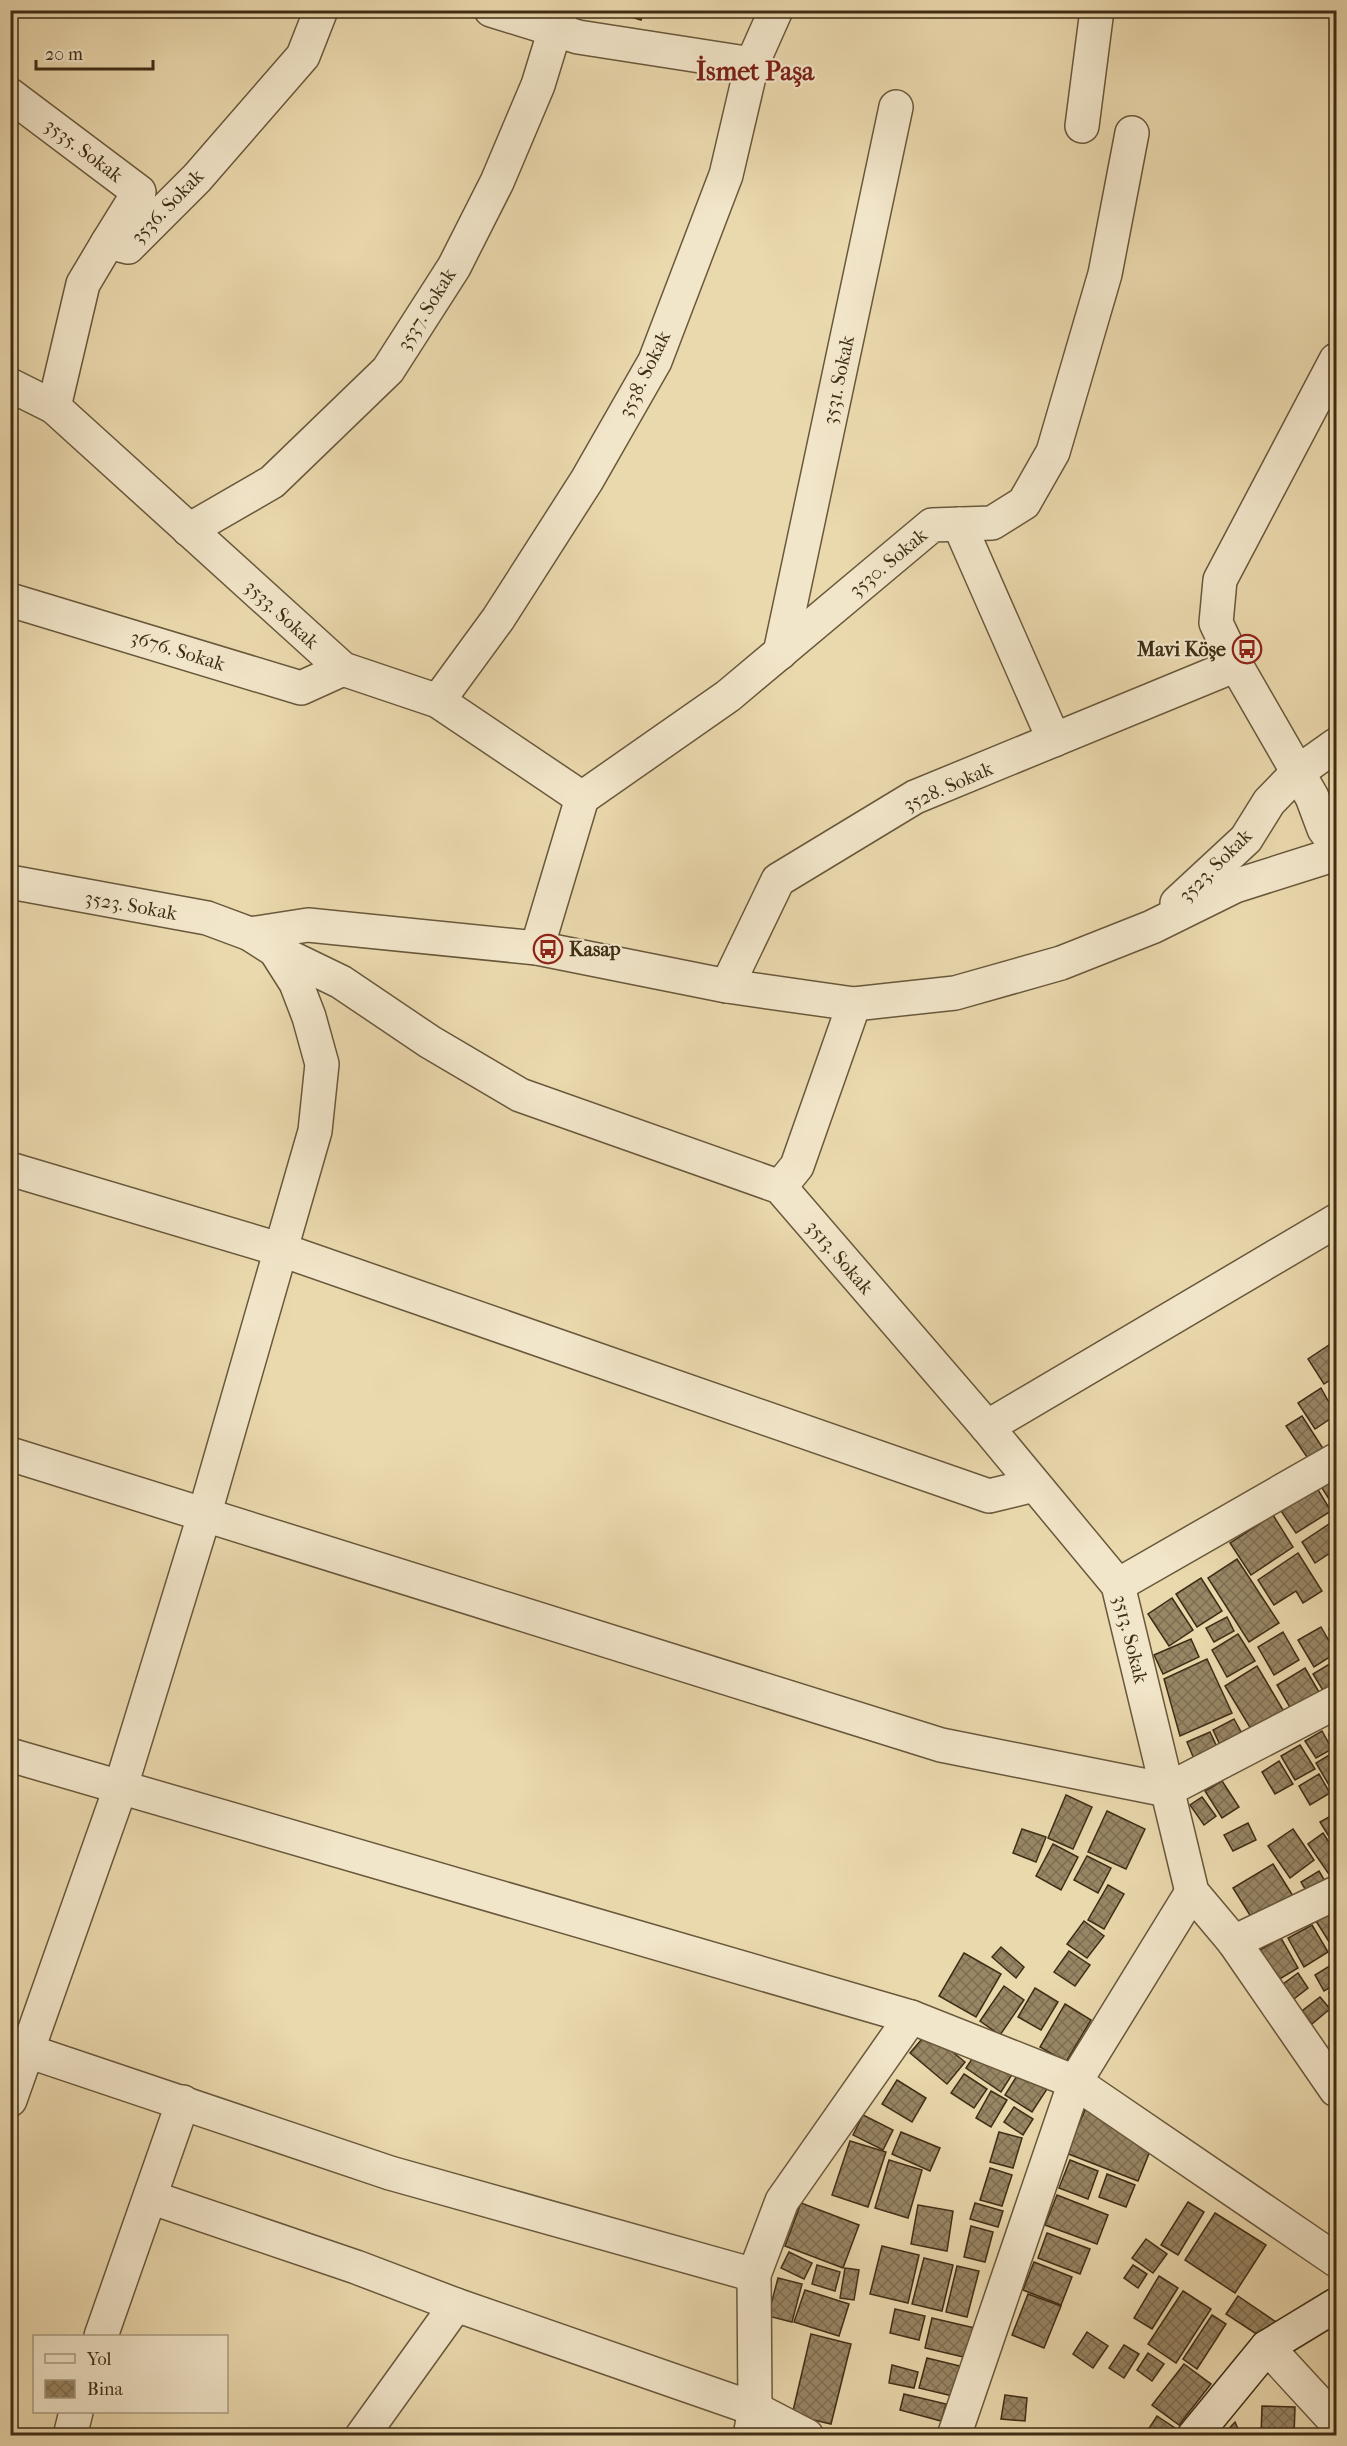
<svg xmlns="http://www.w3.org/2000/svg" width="1347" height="2446" font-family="'IM FELL French Canon',serif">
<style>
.building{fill:url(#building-cross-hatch);stroke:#3e2d15;stroke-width:1.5}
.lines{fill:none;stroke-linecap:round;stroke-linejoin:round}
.street-casing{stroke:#69583b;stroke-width:36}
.secondary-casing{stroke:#3e2d15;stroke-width:36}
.street{stroke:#f2e6ca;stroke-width:33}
.secondary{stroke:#f2e6ca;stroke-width:33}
.labels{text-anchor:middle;stroke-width:4.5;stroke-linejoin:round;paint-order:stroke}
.street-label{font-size:20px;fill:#3e2d15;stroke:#f2e6ca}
.poi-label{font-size:20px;font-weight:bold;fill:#3e2d15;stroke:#f2e6ca;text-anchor:end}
.district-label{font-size:26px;font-weight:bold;fill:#7a1f14;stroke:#f2e6ca}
</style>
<defs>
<pattern id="building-cross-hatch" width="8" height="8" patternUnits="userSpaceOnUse" patternTransform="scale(1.5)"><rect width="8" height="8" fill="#988665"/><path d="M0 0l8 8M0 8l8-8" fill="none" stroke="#7d6e52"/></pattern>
</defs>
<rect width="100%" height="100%" fill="#ebd9ae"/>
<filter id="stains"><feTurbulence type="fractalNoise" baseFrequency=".00333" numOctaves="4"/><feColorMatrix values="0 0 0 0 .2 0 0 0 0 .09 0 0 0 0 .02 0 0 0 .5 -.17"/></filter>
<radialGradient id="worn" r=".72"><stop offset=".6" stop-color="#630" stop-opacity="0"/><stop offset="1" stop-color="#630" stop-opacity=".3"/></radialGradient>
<g class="building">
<path d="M609,10H644L641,20Z"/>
<path d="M1329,1345L1336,1356V1376L1324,1384L1308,1359Z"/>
<path d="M1321,1388L1336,1415L1315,1429L1298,1403Z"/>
<path d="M1302,1416L1324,1450L1309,1460L1286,1426Z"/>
<path d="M1336,1474V1510L1320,1485Z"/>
<path d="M1315,1485L1331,1511L1296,1533L1279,1508Z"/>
<path d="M1273,1515L1293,1547L1251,1575L1230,1543Z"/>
<path d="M1335,1520L1336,1549L1315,1563L1302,1542Z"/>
<path d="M1298,1553L1322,1591L1303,1603L1296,1591L1274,1605L1258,1580Z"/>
<path d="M1237,1559L1279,1623L1249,1642L1208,1578Z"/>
<path d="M1201,1578L1222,1611L1197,1627L1176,1594Z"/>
<path d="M1336,1589V1602L1331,1593Z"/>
<path d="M1172,1598L1193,1630L1169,1646L1148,1614Z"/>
<path d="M1227,1617L1234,1631L1214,1642L1206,1628Z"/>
<path d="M1336,1624V1642L1329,1629Z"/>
<path d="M1321,1627L1336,1653L1314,1667L1298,1640Z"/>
<path d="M1283,1632L1299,1660L1274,1675L1258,1647Z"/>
<path d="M1238,1634L1255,1661L1227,1677L1212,1650Z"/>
<path d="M1191,1639L1199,1657L1163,1674L1154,1655Z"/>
<path d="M1207,1659L1232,1713L1180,1736L1164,1679Z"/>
<path d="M1336,1660V1691L1327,1697L1313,1674Z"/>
<path d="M1257,1666L1286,1715L1254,1734L1225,1686Z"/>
<path d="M1305,1668L1323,1699L1295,1716L1277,1685Z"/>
<path d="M1234,1719L1245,1739L1223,1751L1213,1730Z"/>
<path d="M1336,1730V1748L1329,1735Z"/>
<path d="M1322,1731L1332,1749L1316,1758L1305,1741Z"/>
<path d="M1210,1732L1218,1749L1194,1759L1187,1742Z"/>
<path d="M1300,1745L1315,1769L1295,1780L1281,1756Z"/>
<path d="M1334,1752L1336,1756V1797L1316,1763Z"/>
<path d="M1279,1761L1293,1784L1275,1794L1262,1772Z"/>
<path d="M1319,1774L1330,1793L1310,1805L1299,1786Z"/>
<path d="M1222,1781L1239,1807L1222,1818L1205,1791Z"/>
<path d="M1066,1795L1092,1807L1073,1849L1048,1838Z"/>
<path d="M1202,1797L1216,1816L1204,1825L1190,1805Z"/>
<path d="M1107,1811L1145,1829L1126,1869L1088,1852Z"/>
<path d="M1336,1813V1840L1333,1843L1320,1822Z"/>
<path d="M1248,1823L1256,1840L1233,1851L1224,1835Z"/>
<path d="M1022,1829L1046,1837L1036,1862L1013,1853Z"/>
<path d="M1293,1829L1314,1860L1290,1878L1268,1846Z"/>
<path d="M1323,1833L1336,1853V1878L1333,1880L1308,1844Z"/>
<path d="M1053,1844L1078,1857L1061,1890L1036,1876Z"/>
<path d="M1087,1856L1111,1868L1098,1893L1074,1880Z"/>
<path d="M1273,1864L1293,1896L1253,1920L1233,1888Z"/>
<path d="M1319,1871L1326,1883L1308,1894L1301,1882Z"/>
<path d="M1108,1885L1124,1894L1104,1929L1088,1920Z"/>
<path d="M1336,1909V1947L1333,1948L1316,1921Z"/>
<path d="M1084,1921L1104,1936L1087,1958L1067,1944Z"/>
<path d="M1312,1925L1328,1952L1304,1967L1288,1938Z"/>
<path d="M1281,1938L1298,1968L1278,1980L1260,1950Z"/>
<path d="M1001,1947L1024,1967L1016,1978L992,1957Z"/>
<path d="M1069,1951L1090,1965L1075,1986L1054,1972Z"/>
<path d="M964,1953L1001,1974L976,2017L939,1996Z"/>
<path d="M1336,1962V1984L1324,1991L1315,1975Z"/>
<path d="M1298,1973L1308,1988L1290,2002L1279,1987Z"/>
<path d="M1004,1986L1024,2000L1000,2035L980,2021Z"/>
<path d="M1035,1988L1058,2002L1041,2030L1018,2017Z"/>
<path d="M1336,1989V2007L1329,1993Z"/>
<path d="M1320,1997L1330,2009L1312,2024L1302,2011Z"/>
<path d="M1065,2004L1091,2020L1066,2062L1040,2047Z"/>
<path d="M928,2032L965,2062L947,2084L910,2053Z"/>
<path d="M978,2050L1013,2073L1001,2092L966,2068Z"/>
<path d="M1020,2071L1047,2089L1032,2112L1005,2095Z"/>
<path d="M964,2074L987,2089L974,2108L951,2093Z"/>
<path d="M897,2080L926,2098L912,2122L882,2104Z"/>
<path d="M991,2091L1007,2100L991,2127L976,2118Z"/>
<path d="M1014,2107L1033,2119L1023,2135L1004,2122Z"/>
<path d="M1086,2108L1150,2151L1138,2181L1066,2153Z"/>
<path d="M863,2115L893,2130L883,2150L853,2135Z"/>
<path d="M901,2132L940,2148L930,2171L892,2154Z"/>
<path d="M999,2132L1022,2138L1013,2168L990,2162Z"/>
<path d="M850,2141L886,2152L868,2207L832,2195Z"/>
<path d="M889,2160L922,2170L908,2218L875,2208Z"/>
<path d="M1070,2160L1098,2171L1088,2199L1059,2188Z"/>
<path d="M990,2168L1012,2175L1002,2206L980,2200Z"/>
<path d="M1107,2174L1135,2185L1126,2207L1099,2197Z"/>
<path d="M1057,2195L1108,2215L1097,2244L1045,2225Z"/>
<path d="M1188,2202L1204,2212L1178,2255L1161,2245Z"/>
<path d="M801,2203L859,2225L843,2268L785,2246Z"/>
<path d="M975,2203L1003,2211L998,2227L970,2219Z"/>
<path d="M918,2205L953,2211L947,2251L911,2244Z"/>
<path d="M1215,2213L1266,2245L1235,2293L1185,2260Z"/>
<path d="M971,2226L993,2232L985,2262L964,2257Z"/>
<path d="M1047,2233L1090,2249L1080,2274L1038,2258Z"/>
<path d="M1146,2239L1167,2254L1153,2273L1132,2258Z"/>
<path d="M882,2246L919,2255L908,2303L870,2294Z"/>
<path d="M789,2252L812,2263L804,2279L781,2268Z"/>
<path d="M924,2258L953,2265L942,2311L912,2304Z"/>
<path d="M1034,2262L1072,2277L1061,2305L1023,2290Z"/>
<path d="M817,2265L840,2272L835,2291L812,2284Z"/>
<path d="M1133,2265L1147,2274L1138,2288L1124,2278Z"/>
<path d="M957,2266L979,2271L967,2317L946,2312Z"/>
<path d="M845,2268L859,2270L854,2300L840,2298Z"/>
<path d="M1159,2276L1178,2288L1152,2329L1134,2318Z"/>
<path d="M778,2278L802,2284L792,2322L768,2316Z"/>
<path d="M805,2290L849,2304L839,2336L794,2322Z"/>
<path d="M1183,2291L1211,2309L1176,2363L1148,2344Z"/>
<path d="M1028,2294L1061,2306L1044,2348L1012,2335Z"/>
<path d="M1238,2296L1276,2322L1264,2339L1226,2314Z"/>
<path d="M895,2309L925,2316L919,2340L890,2333Z"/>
<path d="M1212,2315L1226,2324L1197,2369L1183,2359Z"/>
<path d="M932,2318L975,2328L968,2358L925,2348Z"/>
<path d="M1087,2332L1108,2346L1093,2368L1073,2354Z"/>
<path d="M811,2334L851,2344L831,2424L792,2415Z"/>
<path d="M1124,2345L1139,2354L1124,2378L1109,2368Z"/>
<path d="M1148,2353L1164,2364L1152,2381L1137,2370Z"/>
<path d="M927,2358L964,2367L957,2397L919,2388Z"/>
<path d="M1184,2364L1211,2384L1179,2425L1152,2405Z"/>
<path d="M892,2365L918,2372L914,2388L889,2383Z"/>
<path d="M904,2394L946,2404L941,2421L900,2410Z"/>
<path d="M1005,2395L1027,2398L1025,2421L1001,2419Z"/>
<path d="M1262,2406L1295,2407L1294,2436H1261Z"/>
<path d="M1157,2416L1181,2432L1178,2436H1144Z"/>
<path d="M1235,2422L1241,2436H1222Z"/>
</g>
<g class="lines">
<g class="street-casing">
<g id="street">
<path d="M491,10L578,37L752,64"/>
<path d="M10,95L139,192L108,242"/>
<path d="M1082,126L1097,10"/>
<path d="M1336,360L1220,580L1216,623L1236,665L1312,797L1324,829L1336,845"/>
<path d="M10,385L54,407L343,669L438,701L582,798"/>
<path d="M54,407L83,284L108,242L128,247L197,178L303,56L321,10"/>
<path d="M959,524L1054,740"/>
<path d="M189,530L272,482L388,370L454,267L497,182L538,85L561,10"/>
<path d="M10,600L301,688L343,669"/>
<path d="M780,653L896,107"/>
<path d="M438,701L498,619L587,480L655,361L726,175L752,64L776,10"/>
<path d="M10,882L207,918L250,934L275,950L296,983L309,1017L322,1064L315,1131L204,1516L121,1786L10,2100"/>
<path d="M1177,903L1246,839L1269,802L1298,772L1336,745"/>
<path d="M250,934L308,925L537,948L727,986L854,1004L955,993L1061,963L1152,927L1235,886L1336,854"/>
<path d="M537,948L582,798L728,696L932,525L992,523L1024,503L1053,452L1105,274L1132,133"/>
<path d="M275,950L341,982L430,1042L520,1095L780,1187L987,1427L1118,1585L1192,1892L1234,1942L1336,2090"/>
<path d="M727,986L778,880L915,797L1236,665"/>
<path d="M10,1169L282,1250L989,1496L1034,1485"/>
<path d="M780,1187L797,1166L854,1004"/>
<path d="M987,1427L1336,1221"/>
<path d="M10,1454L941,1745L1167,1790L1336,1702"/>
<path d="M1118,1585L1336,1460"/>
<path d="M10,1755L911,2017L1075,2082L1336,2260"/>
<path d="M1234,1942L1336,1893"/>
<path d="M10,2045L390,2173L754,2275"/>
<path d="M150,2197L356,2267L456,2305"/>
<path d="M101,2336L183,2102"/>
<path d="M1267,2347L1336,2422"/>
<path d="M70,2436L76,2412"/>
<path d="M362,2436L456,2305L755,2409L807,2436"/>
<path d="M750,2436L755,2409L754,2275L782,2201L911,2017"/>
<path d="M954,2436L1075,2082L1192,1892"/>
</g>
</g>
<g class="secondary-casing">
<path id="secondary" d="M1194,2436L1267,2347L1336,2305"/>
</g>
<use href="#street" class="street"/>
<use href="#secondary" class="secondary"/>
</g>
<defs>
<g id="bus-ring" transform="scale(1.5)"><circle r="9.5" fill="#f2e6ca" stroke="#8f2418" stroke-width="1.5"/><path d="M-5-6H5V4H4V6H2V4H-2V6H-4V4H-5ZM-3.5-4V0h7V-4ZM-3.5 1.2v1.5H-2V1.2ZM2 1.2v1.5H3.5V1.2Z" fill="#8f2418"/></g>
</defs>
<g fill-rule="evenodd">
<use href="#bus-ring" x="1247" y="649"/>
<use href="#bus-ring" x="548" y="949"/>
</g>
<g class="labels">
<g class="street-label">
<text transform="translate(84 150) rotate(37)" y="7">3535. Sokak</text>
<text transform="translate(167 206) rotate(-46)" y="7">3536. Sokak</text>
<text transform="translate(426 309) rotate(-58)" y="7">3537. Sokak</text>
<text transform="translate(644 374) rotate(-64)" y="7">3538. Sokak</text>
<text transform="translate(838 380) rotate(-78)" y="7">3531. Sokak</text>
<text transform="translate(888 562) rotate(-40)" y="7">3530. Sokak</text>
<text transform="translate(282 614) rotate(42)" y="7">3533. Sokak</text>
<text transform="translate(178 650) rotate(17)" y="7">3676. Sokak</text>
<text transform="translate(948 786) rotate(-24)" y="7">3528. Sokak</text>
<text transform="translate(1215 865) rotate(-45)" y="7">3523. Sokak</text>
<text transform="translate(131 905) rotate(10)" y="7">3523. Sokak</text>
<text transform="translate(840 1257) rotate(49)" y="7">3513. Sokak</text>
<text transform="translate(1131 1639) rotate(76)" y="7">3513. Sokak</text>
</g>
<g class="poi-label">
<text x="1226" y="656">Mavi Köşe</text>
<text x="569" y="956" text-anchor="start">Kasap</text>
</g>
<g class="district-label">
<text x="755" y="80">İsmet Paşa</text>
</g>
</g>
<rect width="1347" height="2446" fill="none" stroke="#ebd9ae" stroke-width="36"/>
<rect x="12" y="12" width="1323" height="2422" fill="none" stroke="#3e2d15" stroke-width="3"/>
<rect x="18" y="18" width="1311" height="2410" fill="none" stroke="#3e2d15" stroke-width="1.5"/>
<rect x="33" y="2335" width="195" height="78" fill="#f2e6ca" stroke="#aa9c82" stroke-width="1.5"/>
<rect x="45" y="2354" width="30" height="9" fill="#f2e6ca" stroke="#aa9c82" stroke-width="1.5"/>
<text x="87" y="2365" font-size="18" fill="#3e2d15">Yol</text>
<rect x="45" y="2380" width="30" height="18" fill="url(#building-cross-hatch)" stroke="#aa9c82" stroke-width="1.5"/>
<text x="87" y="2395" font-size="18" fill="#3e2d15">Bina</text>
<path d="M36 60v9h117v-9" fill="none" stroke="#3e2d15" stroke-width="3"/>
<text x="45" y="60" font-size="18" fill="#3e2d15" stroke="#f2e6ca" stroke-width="4.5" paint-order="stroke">20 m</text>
<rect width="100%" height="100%" filter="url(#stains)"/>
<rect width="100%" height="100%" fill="url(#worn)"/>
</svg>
